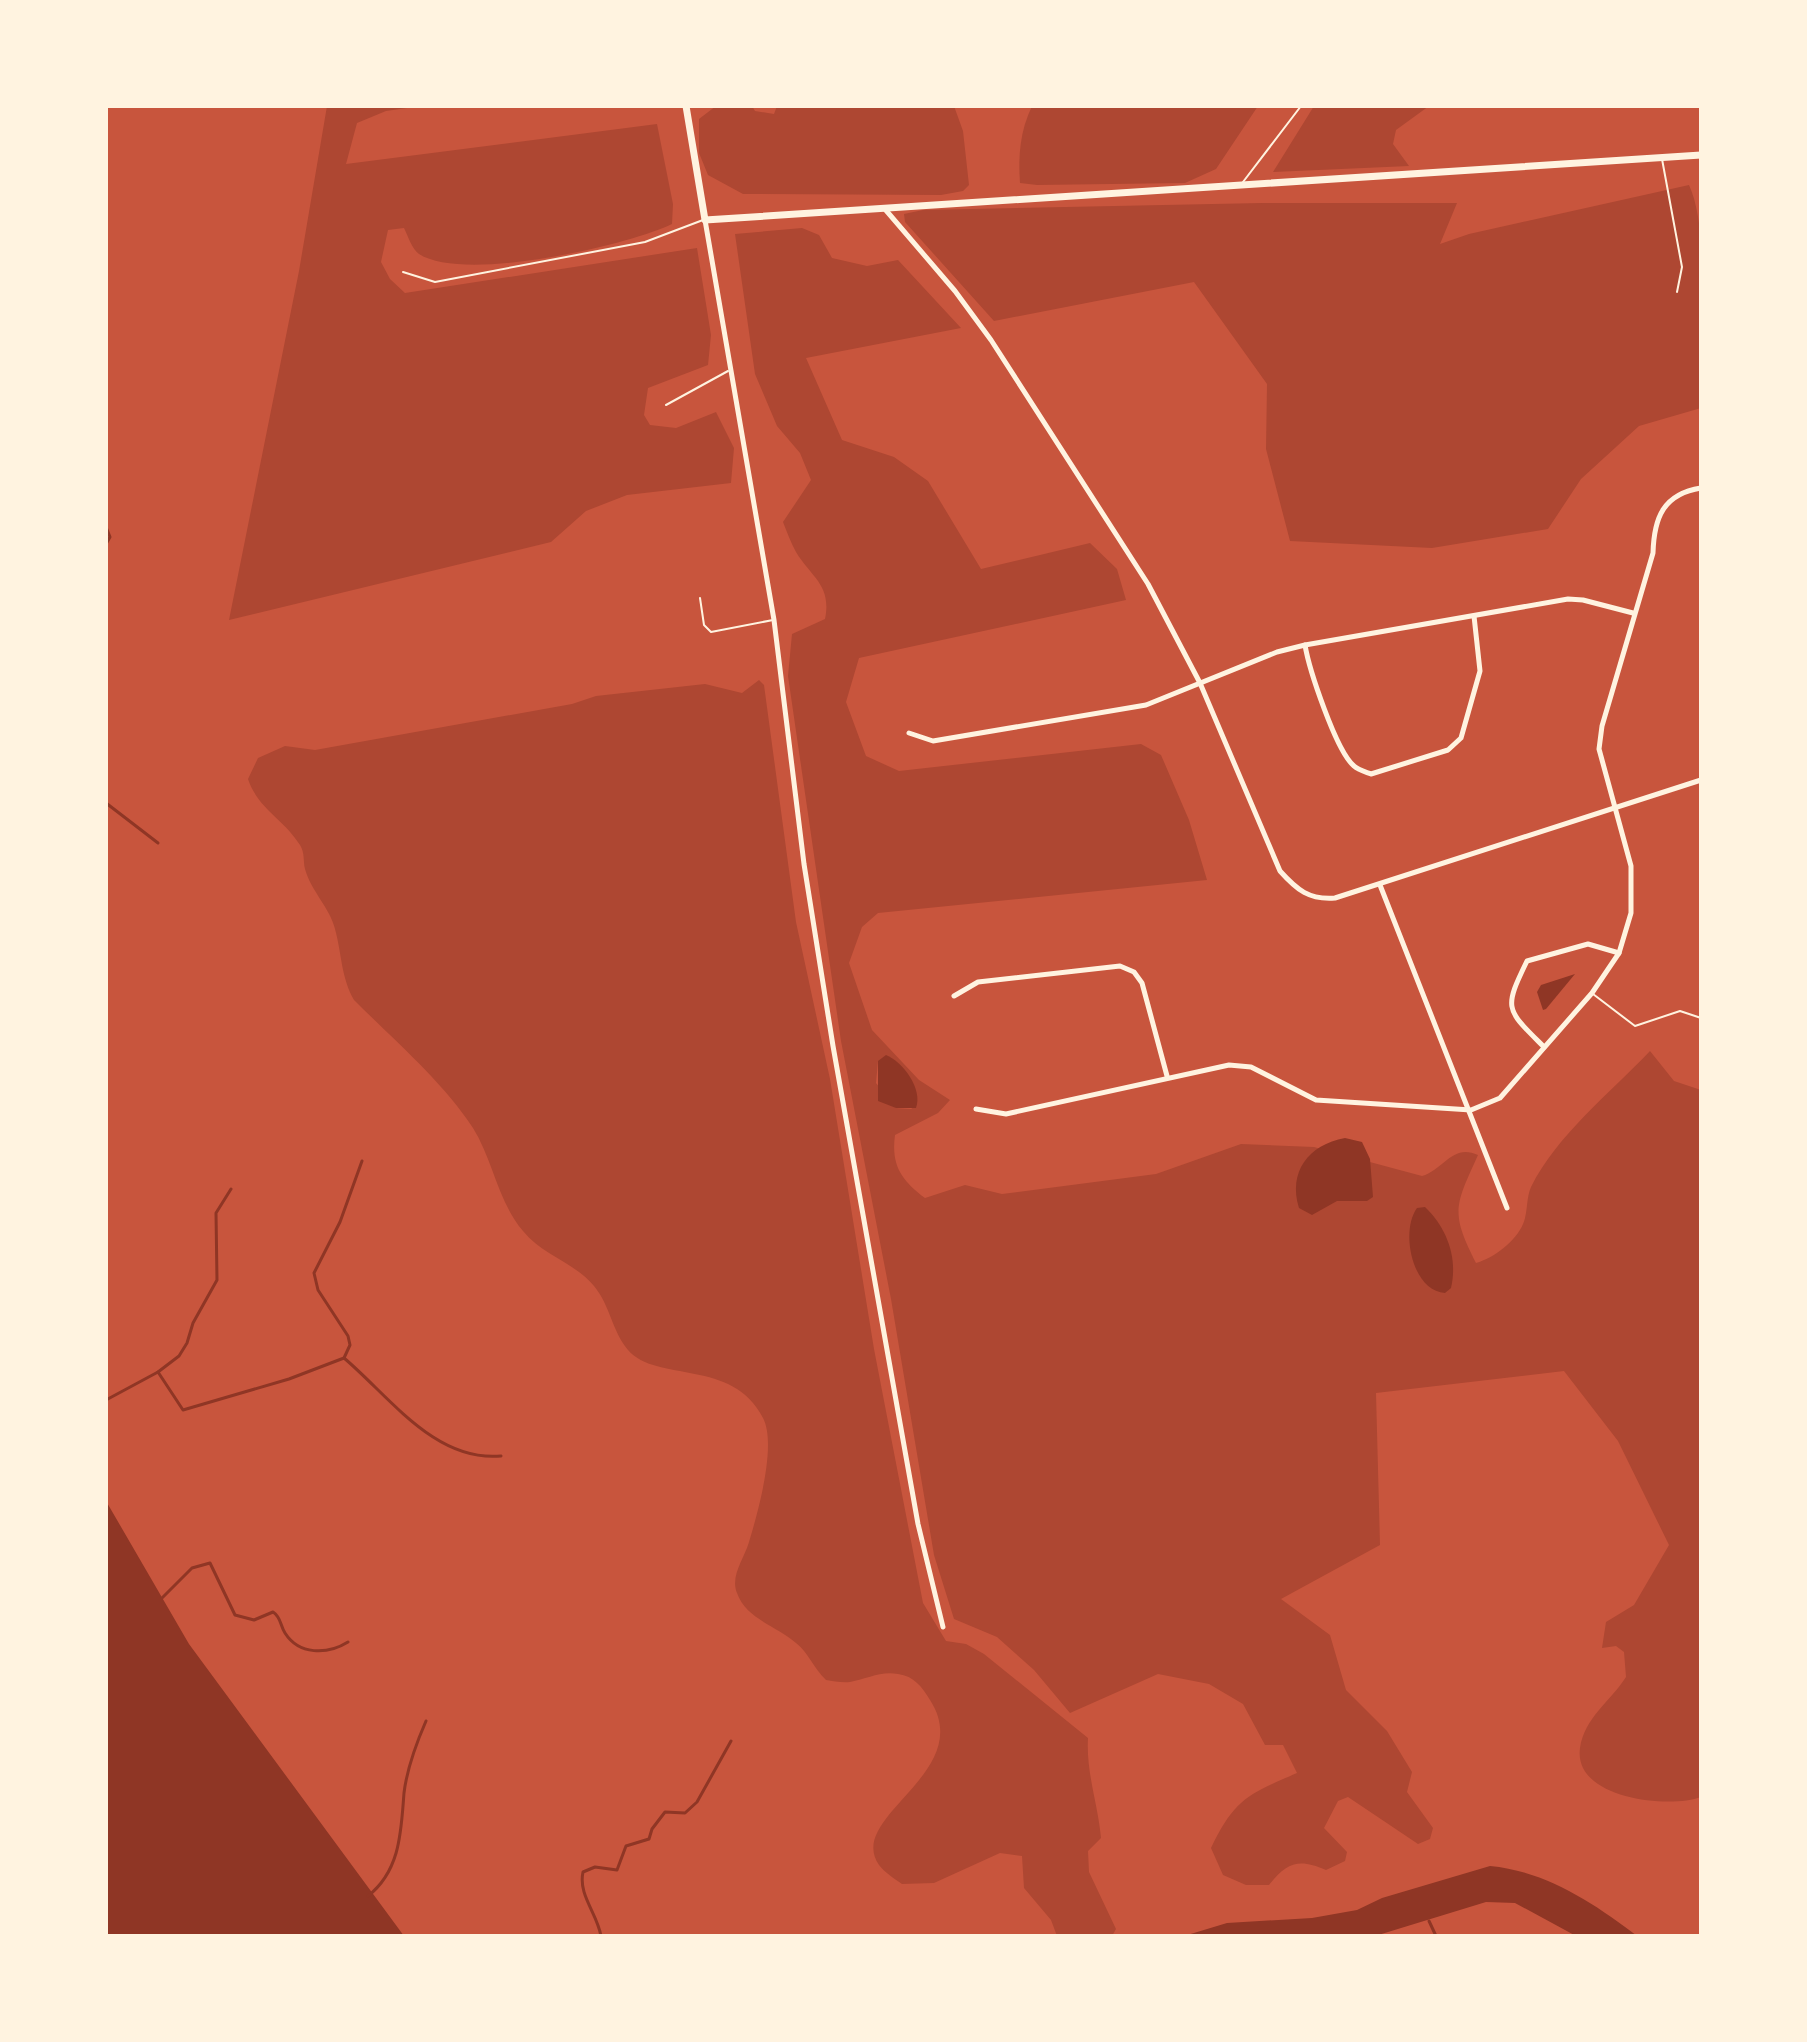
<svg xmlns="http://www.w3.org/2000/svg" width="1807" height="2042" font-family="'Sofia Sans Condensed',sans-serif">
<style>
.green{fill:#ae4732;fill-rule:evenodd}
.water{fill:#8f3625}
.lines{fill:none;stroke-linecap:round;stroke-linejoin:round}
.stream{stroke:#8f3625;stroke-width:3}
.service{stroke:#fff3e0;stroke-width:2}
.minor{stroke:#fff3e0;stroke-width:5}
.secondary{stroke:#fff3e0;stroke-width:7}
</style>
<rect width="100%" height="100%" fill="#c8553d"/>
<g class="green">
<path d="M327,106H421L386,111L357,123L346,164L657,124L673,204L672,224C626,246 464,283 419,254C412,249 408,236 404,228L388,230L381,262L390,279L405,293L697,248L711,335L708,365L648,388L644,415L650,425L676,428L716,412L734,448L731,483L627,495L586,511L551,542L229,620L299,271Z"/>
<path d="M716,106H752L755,111L774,114L777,106H954L963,131L969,185L963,191L941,195L743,194L708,175L699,153V119Z"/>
<path d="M1032,106H1258L1216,169L1185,183L1037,185L1020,183C1018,156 1020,131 1032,106Z"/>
<path d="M1314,106H1429L1396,130L1393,144L1409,166L1273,172Z"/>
<path d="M1689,185C1711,232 1701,352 1701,408L1639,426L1581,479L1548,529L1432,548L1290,541L1266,449L1267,384L1194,282L994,321L905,222L904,214L923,210L1262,203H1457L1440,244L1469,234Z"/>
<path d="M802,228L819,235L832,258L867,266L898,260L961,328L806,358L842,440L894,457L928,481L981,569L1090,543L1117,569L1126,600L859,658L846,702L866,756L899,771L1141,744L1161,755L1189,820L1207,880L878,913L862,927L849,963L872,1030L919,1080L950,1100L938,1113L895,1135C891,1165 901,1180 925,1198L965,1185L1002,1194L1156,1174L1241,1144L1314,1147L1422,1176C1444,1169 1453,1143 1478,1155C1455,1206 1450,1212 1476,1263C1494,1258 1516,1241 1523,1224C1528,1213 1526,1198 1531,1187C1557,1135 1610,1093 1650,1051L1674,1081L1701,1090V1797C1669,1809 1573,1799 1580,1748C1585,1717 1610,1702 1626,1677L1624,1652L1616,1646L1602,1648L1606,1622L1634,1605L1669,1545L1618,1441L1564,1371L1376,1393L1380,1545L1281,1599L1330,1635L1346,1690L1387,1731L1412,1772L1407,1792L1433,1828L1430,1839L1418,1844L1348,1797L1338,1801L1324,1828L1347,1852L1345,1861L1326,1870C1299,1858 1287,1862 1269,1885H1246L1223,1875L1211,1848C1235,1798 1249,1794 1297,1773L1283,1745H1265L1243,1704L1209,1684L1158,1674L1070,1713L1034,1670L997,1637L954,1619L934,1555L891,1299L841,1041L788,676L792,634L825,619C832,585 811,577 796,552C791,543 787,532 783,522L811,480L800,453L777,426L755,374L735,234ZM878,1061L912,1109L896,1108L876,1083Z"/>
<path d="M759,680L764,685L796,922L830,1079L874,1349L923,1603L946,1641L966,1644L984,1654L1088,1738C1086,1773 1098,1804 1101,1838L1088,1851L1089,1872L1116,1929L1112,1936H1057L1051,1920L1024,1888L1022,1856L1000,1853L934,1883L902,1884C895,1879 884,1872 879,1865C845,1816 977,1773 930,1700C922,1687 914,1676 898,1674C880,1671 867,1679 850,1682C842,1683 833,1681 826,1680C814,1669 808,1652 796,1643C777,1626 746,1619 737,1593C730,1576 744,1559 749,1542C758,1512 777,1445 763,1418C733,1358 656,1383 628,1350C612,1331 610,1305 594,1286C574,1262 542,1255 523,1231C498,1202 493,1160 473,1128C443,1082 393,1039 354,1000C341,977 342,955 335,929C330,908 311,891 305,869C303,861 305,853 300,845C284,819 258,809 248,779L258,758L285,746L315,750L572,704L596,696L705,684L742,693Z"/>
</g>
<g class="water">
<path d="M1575,974L1546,1009L1543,1010L1537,992L1541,985Z"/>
<path d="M886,1055C903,1062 923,1089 916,1108H896L878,1101V1061Z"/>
<path d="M1345,1138L1362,1142L1370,1159L1373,1197L1367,1201H1337L1312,1215L1299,1208C1288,1172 1308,1145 1345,1138Z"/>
<path d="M1425,1207C1447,1228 1458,1258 1451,1288L1445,1293C1412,1291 1400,1231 1417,1208Z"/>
<path d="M106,1501L189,1644L404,1936H106Z"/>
<path d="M1490,1866C1545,1871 1594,1903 1637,1936H1576L1515,1903L1486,1902L1375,1936H1184L1227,1923L1312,1918L1357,1910L1382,1898Z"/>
</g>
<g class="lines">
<g class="stream">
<path d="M106,527L110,537L106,544"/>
<path d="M106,803L158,843"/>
<path d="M106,1248V1249"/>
<path d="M344,1358C390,1397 435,1462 501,1456"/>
<path d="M158,1372L183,1410L289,1379L344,1358L350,1345L348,1336L318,1290L314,1273L340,1222L362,1161"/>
<path d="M106,1400L158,1372L179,1356L187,1343L193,1323L217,1280L216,1213L231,1189"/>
<path d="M162,1598L192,1568L210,1563L235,1615L254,1620L273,1612C281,1617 280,1625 285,1633C299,1655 327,1655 348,1642"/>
<path d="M368,1896C401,1870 401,1830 404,1793C407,1768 416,1744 426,1721"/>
<path d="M1429,1921L1436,1936"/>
<path d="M601,1936C597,1913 578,1895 583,1872L595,1867L617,1870L626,1846L649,1839L652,1829L665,1812L685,1813L697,1802L731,1741"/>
</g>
<g class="service">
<path d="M1662,159L1682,267L1677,292"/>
<path d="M1243,182L1301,106"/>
<path d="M403,272L435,282L645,242L703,220"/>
<path d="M666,405L728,371"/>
<path d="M700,598L704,625L711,632L773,620"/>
<path d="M1593,994L1635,1026L1680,1011L1701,1018"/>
</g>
<g class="minor">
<path d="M884,208L955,291L991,340L1148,584L1200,683L1280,871C1297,890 1309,900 1335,898L1701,780"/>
<path d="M705,220L774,620L804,864L833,1046L918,1524L943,1627"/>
<path d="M1305,645C1309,669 1336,751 1354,766C1358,770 1366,772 1371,774L1448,750L1461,738L1480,671L1474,616"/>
<path d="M909,733L933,741L1146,705L1277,652L1305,645L1568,599L1583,600L1633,613"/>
<path d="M1380,885L1507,1208"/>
<path d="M954,996L978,982L1120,966L1134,972L1142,983L1167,1076"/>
<path d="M1544,1047C1506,1009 1503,1010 1527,961L1588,944L1619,953"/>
<path d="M976,1109L1006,1114L1229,1065L1251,1067L1316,1100L1471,1110L1500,1098L1592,993L1619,953L1631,913V866L1599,749L1602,726L1653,553C1654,518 1663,494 1701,488"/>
</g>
<path class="secondary" d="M686,106L705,220L1701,155"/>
</g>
<rect width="1807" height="2042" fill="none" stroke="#fff3e0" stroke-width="216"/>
</svg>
